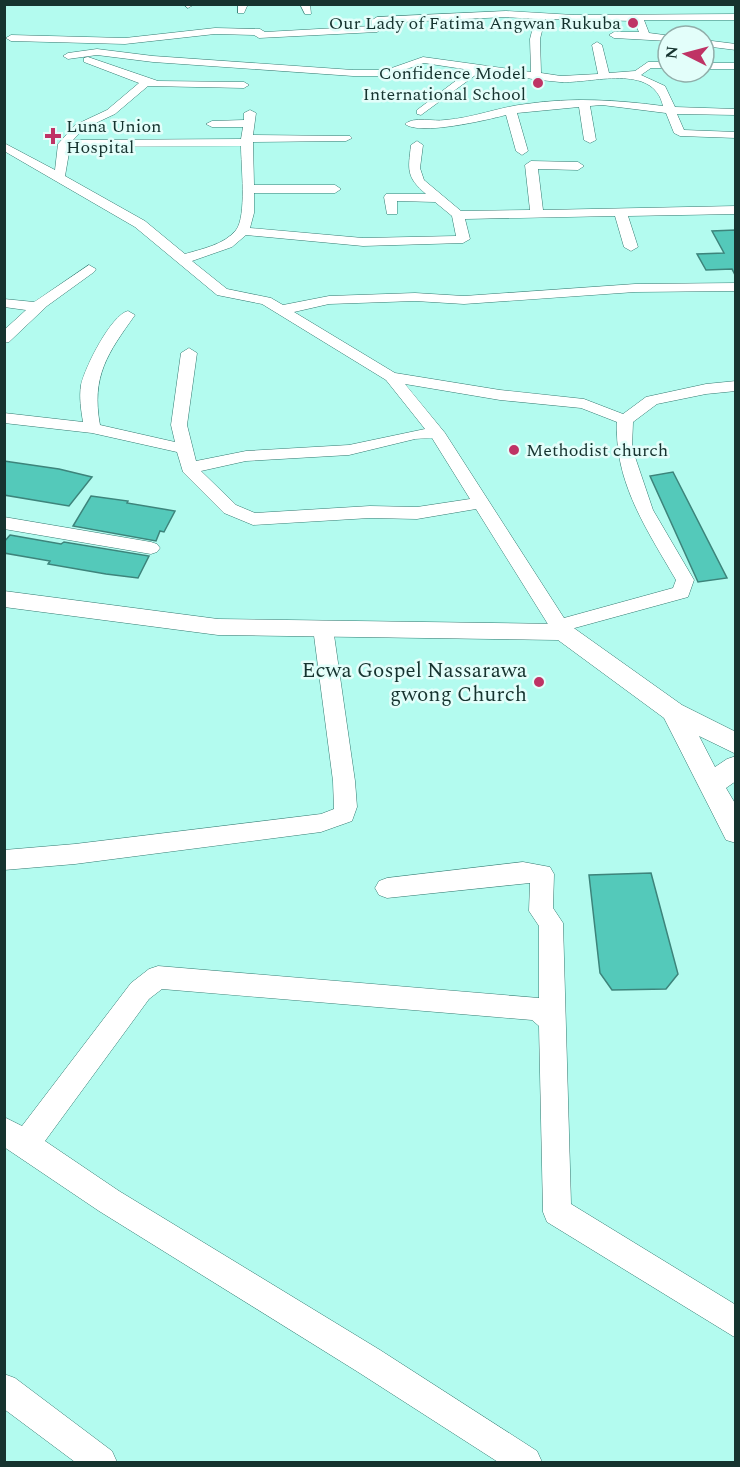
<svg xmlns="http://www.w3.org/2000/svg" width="740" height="1467" font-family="Spectral,serif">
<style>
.building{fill:#54c9ba;stroke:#3d847b;stroke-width:1.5}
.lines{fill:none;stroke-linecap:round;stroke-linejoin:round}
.minor-casing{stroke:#337a71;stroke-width:1}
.tertiary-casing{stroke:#337a71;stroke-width:1}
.minor{fill:#fff;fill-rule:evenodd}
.tertiary{fill:#fff;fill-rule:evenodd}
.poi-dot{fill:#bf3365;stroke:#e3fefa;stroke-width:2}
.labels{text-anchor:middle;stroke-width:5;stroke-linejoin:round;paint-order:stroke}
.far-poi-label{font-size:18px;fill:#16332f;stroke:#e3fefa;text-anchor:end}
.poi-label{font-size:21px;fill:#16332f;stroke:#e3fefa;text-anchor:end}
</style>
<rect width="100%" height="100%" fill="#b3fbef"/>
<g class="building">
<path d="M735,230V275L732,269L706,270L697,254L724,253L712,231Z"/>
<path d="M4,461L59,469L92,477L69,506L4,495Z"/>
<path d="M673,472L727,578L698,582L650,476Z"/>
<path d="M91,496L128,501L127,503L175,511L164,532L160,531L156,541L73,526Z"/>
<path d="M10,535L61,544L64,542L149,556L138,578L106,574L48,564L50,561L4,553V542Z"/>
<path d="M651,873L678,974L666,989L612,990L600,973L589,875Z"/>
</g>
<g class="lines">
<g class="minor-casing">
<g id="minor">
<path d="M183,4H193V5L188,8Z"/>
<path d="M238,4H248L244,13H238Z"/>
<path d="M300,4H310L311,14H305Z"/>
<path d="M506,11L574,15L736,14V20H644L649,33L672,36H668V41L614,38L609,35L614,32H639L634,21L545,19L540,39L541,73L561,76L598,74L592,45L597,42L602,45L609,73L635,71L648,62H668V68H651L641,75L665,86L675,107L736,109V115L677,114L684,130L736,132V138L680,136L674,133L666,113L602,105L590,106L596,140L590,143L584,140L579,107L517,113L528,151L522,155L516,151L506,115C487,120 419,136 405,124C414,116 434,122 445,120C473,118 499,107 526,104C573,97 617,100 663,106C653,62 591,84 560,82C534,80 507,75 481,71L421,115L417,114V110L470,70L424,63L386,76H353L153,62L97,55L68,59L63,56L68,53L97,49L153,56L353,70H386L423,57L531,72L530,39L535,19L506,17L382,23V29L377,32L259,38L254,35L215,34L125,44L11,41L6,38L11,35L125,38L215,28L260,29L265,32L372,26V20L377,17Z"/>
<path d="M704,40L736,44V50L704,46Z"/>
<path d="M88,57L158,81L244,82L249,85L244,88L148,86L115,114L83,129L73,140L241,139L243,127H212L206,124L212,121L244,120V113L250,110L256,113L253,135L350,136L352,138L346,141L253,142L254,185H335L341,189L335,193H254V213L250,228L363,238L456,236L452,216L435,202L397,201V214H387L384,197L386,194H426C406,177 408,170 411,145L417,141L423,145L420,168L424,180L461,211L530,210L525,165L531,161L578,162L584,166L578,170L538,169L543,210L736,206V214L628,216L638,247L631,251L624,247L615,216L465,219L470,239L463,243L363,246L246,235L232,247L192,261L227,289L271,298L283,305L329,296L415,293L464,296L635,284L736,283V291L635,292L464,304L415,301L329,304L294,312L395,373L500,390L584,399L623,414L646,397L706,384L736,381V391L706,394L657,404L633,422L632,448L653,510L694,580L688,597L571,629L573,632L570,637L563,639L556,637L476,509L417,519L370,518L253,525L224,513L183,472L177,452L92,433L4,423V413L83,422C81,410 79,397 81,385C85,367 111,315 128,311L135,315C108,353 91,376 100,425L175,442L171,425L181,353L189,348L197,353L187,425L196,461L246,451L349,445L425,429L386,380L262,304L217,295L135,227L4,151V143L55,170L58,144L75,125L107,110L139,83L84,62V58ZM241,146C241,165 247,216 236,230C224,245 201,249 185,254L145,221L65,176L70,147ZM405,384L500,400L581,408L617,422C614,482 647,530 676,580L673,588L564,618L445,433ZM432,438L470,499L417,507L370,506L255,513L236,505L201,471L246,461L349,455L415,439Z"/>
<rect x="704" y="63" width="32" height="6"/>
<path d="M89,265L96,269L94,272L47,306L9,342L4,343V330L26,310L4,307V299L34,302Z"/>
<path d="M4,517L151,542L157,544L160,548L157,552L151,554L4,529Z"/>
<path d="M323,621L330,623L333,628L355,781L357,807L352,821L321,832L75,864L4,870V850L75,844L321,814L334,809L333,781L313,628L316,623Z"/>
<path d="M523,862L550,867L554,874L553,908L563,923L571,1204L736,1305V1338L547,1222L543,1212L539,1026L532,1020L162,989L149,999L45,1141L119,1191L380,1350L537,1451L542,1462H498L358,1372L99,1211L4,1147V1117L22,1126L131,983L149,969L158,966L539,998V926L529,911L530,883L387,898L379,895L375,888L379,881L387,878Z"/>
<path d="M4,1374L15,1378L112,1451L117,1462H75L4,1409Z"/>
</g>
</g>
<g class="tertiary-casing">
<path id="tertiary" d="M4,591L218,619L563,624L571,626L682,705L736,732V754L699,736L715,767L727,759L736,756V781L726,788L736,805V843L726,840L664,718L558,640L218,635L4,607Z"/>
</g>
<use href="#minor" class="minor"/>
<use href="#tertiary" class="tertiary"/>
</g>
<g class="poi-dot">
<circle cx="633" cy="23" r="6"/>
<circle cx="538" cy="83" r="6"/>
<path d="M50 127h6v6h6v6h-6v6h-6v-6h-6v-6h6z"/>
<circle cx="514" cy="450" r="6"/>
<circle cx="539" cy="682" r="6"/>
</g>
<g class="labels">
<g class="far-poi-label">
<text x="621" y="29">Our Lady of Fatima Angwan Rukuba</text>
<text x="526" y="79">Confidence Model<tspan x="526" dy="21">International School</tspan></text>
<text x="66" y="132" text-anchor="start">Luna Union<tspan x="66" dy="21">Hospital</tspan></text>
<text x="526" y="456" text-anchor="start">Methodist church</text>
</g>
<g class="poi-label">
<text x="527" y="677">Ecwa Gospel Nassarawa<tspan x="527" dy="24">gwong Church</tspan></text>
</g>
</g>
<rect width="740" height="1467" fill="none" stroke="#16332f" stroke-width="12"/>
<g transform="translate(686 54) rotate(276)"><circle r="28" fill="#e3fefa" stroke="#91ada9" stroke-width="1.5"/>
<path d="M0-4.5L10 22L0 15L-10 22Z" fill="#bf3365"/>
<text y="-9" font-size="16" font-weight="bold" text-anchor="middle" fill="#16332f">N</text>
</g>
</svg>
